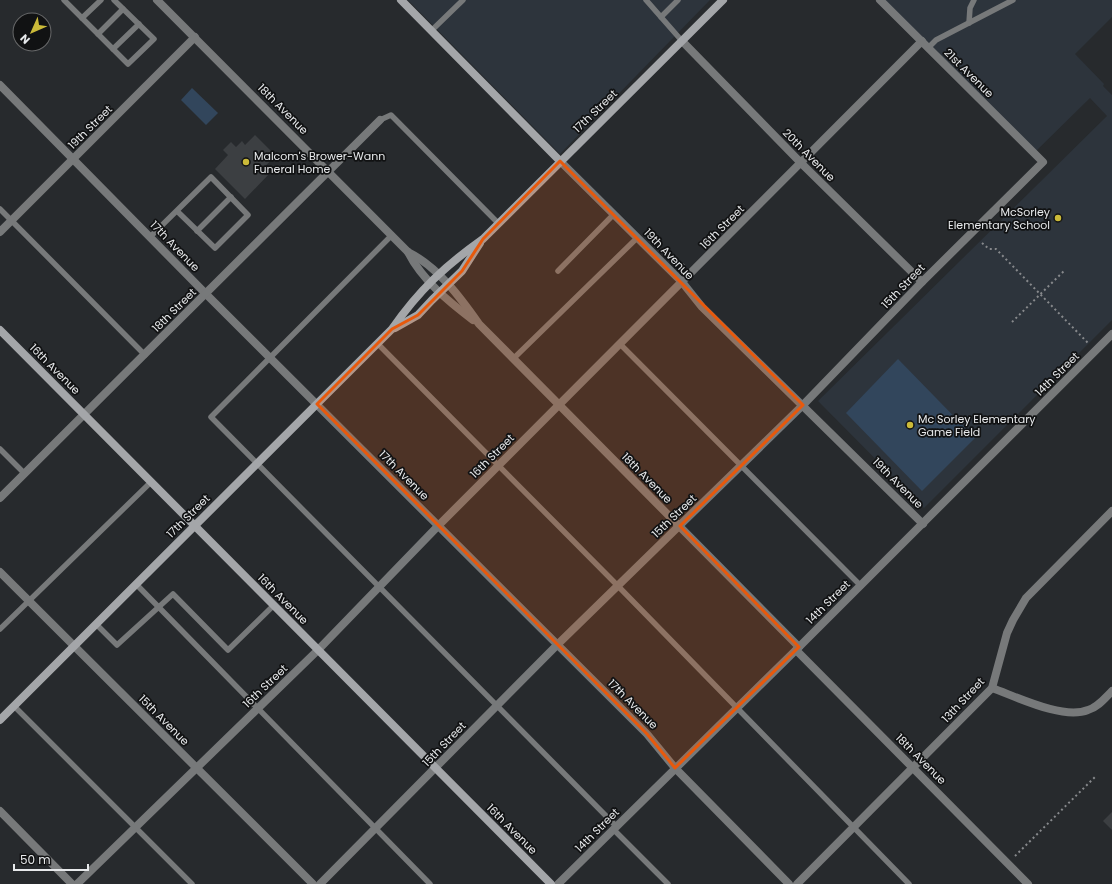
<svg xmlns="http://www.w3.org/2000/svg" width="1112" height="884" font-family="Poppins,sans-serif">
<style>
.built{fill:#2d343c}
.green{fill:#32465c}
.building{fill:#3c3f42}
.lines{fill:none;stroke-linecap:round;stroke-linejoin:round}
.path{stroke:#87898c;stroke-width:2;stroke-dasharray:2 3;stroke-linecap:butt}
.service{stroke:#77797a;stroke-width:5.5}
.minor{stroke:#77797a;stroke-width:8}
.tertiary{stroke:#77797a;stroke-width:8}
.secondary{stroke:#a4a6a9;stroke-width:8}
.marked{fill:#e8590c;fill-opacity:0.2;stroke:#e8590c;stroke-width:3;stroke-linejoin:round}
.poi-dot{fill:#cbba39;stroke:#111213;stroke-width:1.5}
.labels{text-anchor:middle;stroke-width:3.5;stroke-linejoin:round;paint-order:stroke}
.street-label{font-size:11px;fill:#e7e9eb;stroke:#111213}
.poi-label{font-size:11px;fill:#e7e9eb;stroke:#111213;text-anchor:start}
</style>
<rect width="100%" height="100%" fill="#272a2d"/>
<g class="built">
<path d="M408,0H710L560,154Z"/>
<path d="M880,0H1112V17L1075,54L1104,84L1103,86L1112,95V320L924,508L818,401L1107,116L1090,98L1034,153Z"/>
</g>
<g class="green">
<path d="M192,88L218,113L206,125L181,100Z"/>
<path d="M898,359L975,438L922,491L846,413Z"/>
</g>
<g class="building">
<path d="M255,135L276,156L263,168L269,174L245,199L215,169L228,155L223,150L231,142L236,147L242,141L245,145Z"/>
<path d="M1112,812V830L1103,821Z"/>
</g>
<g class="lines">
<g class="path">
<path d="M982,243L989,249H996L1089,344"/>
<path d="M680,268L684,264"/>
<path d="M1012,322L1065,270"/>
<path d="M1015,856L1096,776"/>
</g>
<g class="service">
<path d="M64,0L128,64L154,39L114,0"/>
<path d="M646,0L682,41"/>
<path d="M661,17L678,0"/>
<path d="M82,18L101,0"/>
<path d="M969,23L970,8L974,0"/>
<path d="M431,31L463,0"/>
<path d="M98,34L123,9"/>
<path d="M928,48L936,40L1013,0"/>
<path d="M113,49L139,24"/>
<path d="M380,120L391,115L498,223"/>
<path d="M0,209L145,355"/>
<path d="M197,231L231,197"/>
<path d="M392,235L211,417L616,826"/>
<path d="M150,237L211,177L248,215L215,248L177,211"/>
<path d="M558,271L614,214"/>
<path d="M378,344L617,585L909,884"/>
<path d="M620,344L861,586"/>
<path d="M513,359L637,238"/>
<path d="M0,449L25,474"/>
<path d="M136,584L430,884"/>
<path d="M96,624L117,645L173,594L228,650L274,605"/>
<path d="M0,629L151,482"/>
<path d="M14,706L192,884"/>
<path d="M613,829L668,884"/>
</g>
<g class="minor">
<path d="M157,0L408,252C438,267 460,297 479,324L799,647"/>
<path d="M682,41L801,163L922,282"/>
<path d="M0,85L206,294L647,734L675,768L789,884"/>
<path d="M0,232L195,37"/>
<path d="M408,252C422,280 449,302 473,320"/>
<path d="M0,498L380,120"/>
<path d="M0,572L313,884"/>
<path d="M796,650L1028,884"/>
<path d="M992,688C1017,697 1063,720 1088,710C1098,707 1105,698 1112,691"/>
<path d="M0,811L72,884"/>
<path d="M77,884L318,650L439,525L922,41"/>
<path d="M320,884L557,645L803,405L922,282L1043,162L880,0"/>
<path d="M797,884L992,688L1007,633L1013,620L1026,598L1112,511"/>
</g>
<g class="tertiary">
<path d="M560,161L682,282L702,307L923,524"/>
<path d="M558,884L799,647L1112,334"/>
</g>
<g class="secondary">
<path d="M401,0L560,161"/>
<path d="M395,328L418,315L432,300L462,271L480,243"/>
<path d="M0,330L551,884"/>
<path d="M0,720L392,329C419,290 445,266 483,239L723,0"/>
</g>
</g>
<path class="marked" d="M560,161L803,405L680,526L799,647L675,768L647,734L317,404L392,329L418,315L462,271L483,239Z"/>
<g class="poi-dot">
<circle cx="246" cy="162" r="4"/>
<circle cx="1058" cy="218" r="4"/>
<circle cx="910" cy="425" r="4"/>
</g>
<g class="labels">
<g class="street-label">
<text transform="translate(969 73) rotate(45)" y="4">21st Avenue</text>
<text transform="translate(283 109) rotate(45)" y="4">18th Avenue</text>
<text transform="translate(595 111) rotate(-44)" y="4">17th Street</text>
<text transform="translate(90 127) rotate(-45)" y="4">19th Street</text>
<text transform="translate(809 155) rotate(45)" y="4">20th Avenue</text>
<text transform="translate(722 227) rotate(-45)" y="4">16th Street</text>
<text transform="translate(175 246) rotate(46)" y="4">17th Avenue</text>
<text transform="translate(669 254) rotate(46)" y="4">19th Avenue</text>
<text transform="translate(903 286) rotate(-46)" y="4">15th Street</text>
<text transform="translate(174 310) rotate(-45)" y="4">18th Street</text>
<text transform="translate(55 369) rotate(45)" y="4">16th Avenue</text>
<text transform="translate(1057 374) rotate(-45)" y="4">14th Street</text>
<text transform="translate(492 456) rotate(-45)" y="4">16th Street</text>
<text transform="translate(404 475) rotate(45)" y="4">17th Avenue</text>
<text transform="translate(647 478) rotate(45)" y="4">18th Avenue</text>
<text transform="translate(898 483) rotate(45)" y="4">19th Avenue</text>
<text transform="translate(188 516) rotate(-45)" y="4">17th Street</text>
<text transform="translate(674 516) rotate(-44)" y="4">15th Street</text>
<text transform="translate(283 599) rotate(45)" y="4">16th Avenue</text>
<text transform="translate(828 602) rotate(-45)" y="4">14th Street</text>
<text transform="translate(265 686) rotate(-44)" y="4">16th Street</text>
<text transform="translate(963 700) rotate(-47)" y="4">13th Street</text>
<text transform="translate(633 704) rotate(45)" y="4">17th Avenue</text>
<text transform="translate(164 720) rotate(45)" y="4">15th Avenue</text>
<text transform="translate(444 744) rotate(-46)" y="4">15th Street</text>
<text transform="translate(921 759) rotate(45)" y="4">18th Avenue</text>
<text transform="translate(512 829) rotate(45)" y="4">16th Avenue</text>
<text transform="translate(597 830) rotate(-45)" y="4">14th Street</text>
</g>
<g class="poi-label">
<text x="254" y="160">Malcom's Brower-Wann<tspan x="254" dy="13">Funeral Home</tspan></text>
<text x="1050" y="216" text-anchor="end">McSorley<tspan x="1050" dy="13">Elementary School</tspan></text>
<text x="918" y="423">Mc Sorley Elementary<tspan x="918" dy="13">Game Field</tspan></text>
</g>
</g>
<g transform="translate(32 32) rotate(225)"><circle r="19" fill="#111213" stroke="#676869"/>
<path d="M0-3L7 15L0 10L-7 15Z" fill="#cbba39"/>
<text y="-6" font-size="11" font-weight="bold" text-anchor="middle" fill="#e7e9eb">N</text>
</g>
<path d="M14 864v6h74v-6" fill="none" stroke="#e7e9eb" stroke-width="2"/>
<text x="20" y="864" font-size="12" fill="#e7e9eb" stroke="#111213" stroke-width="3" paint-order="stroke">50 m</text>
</svg>
